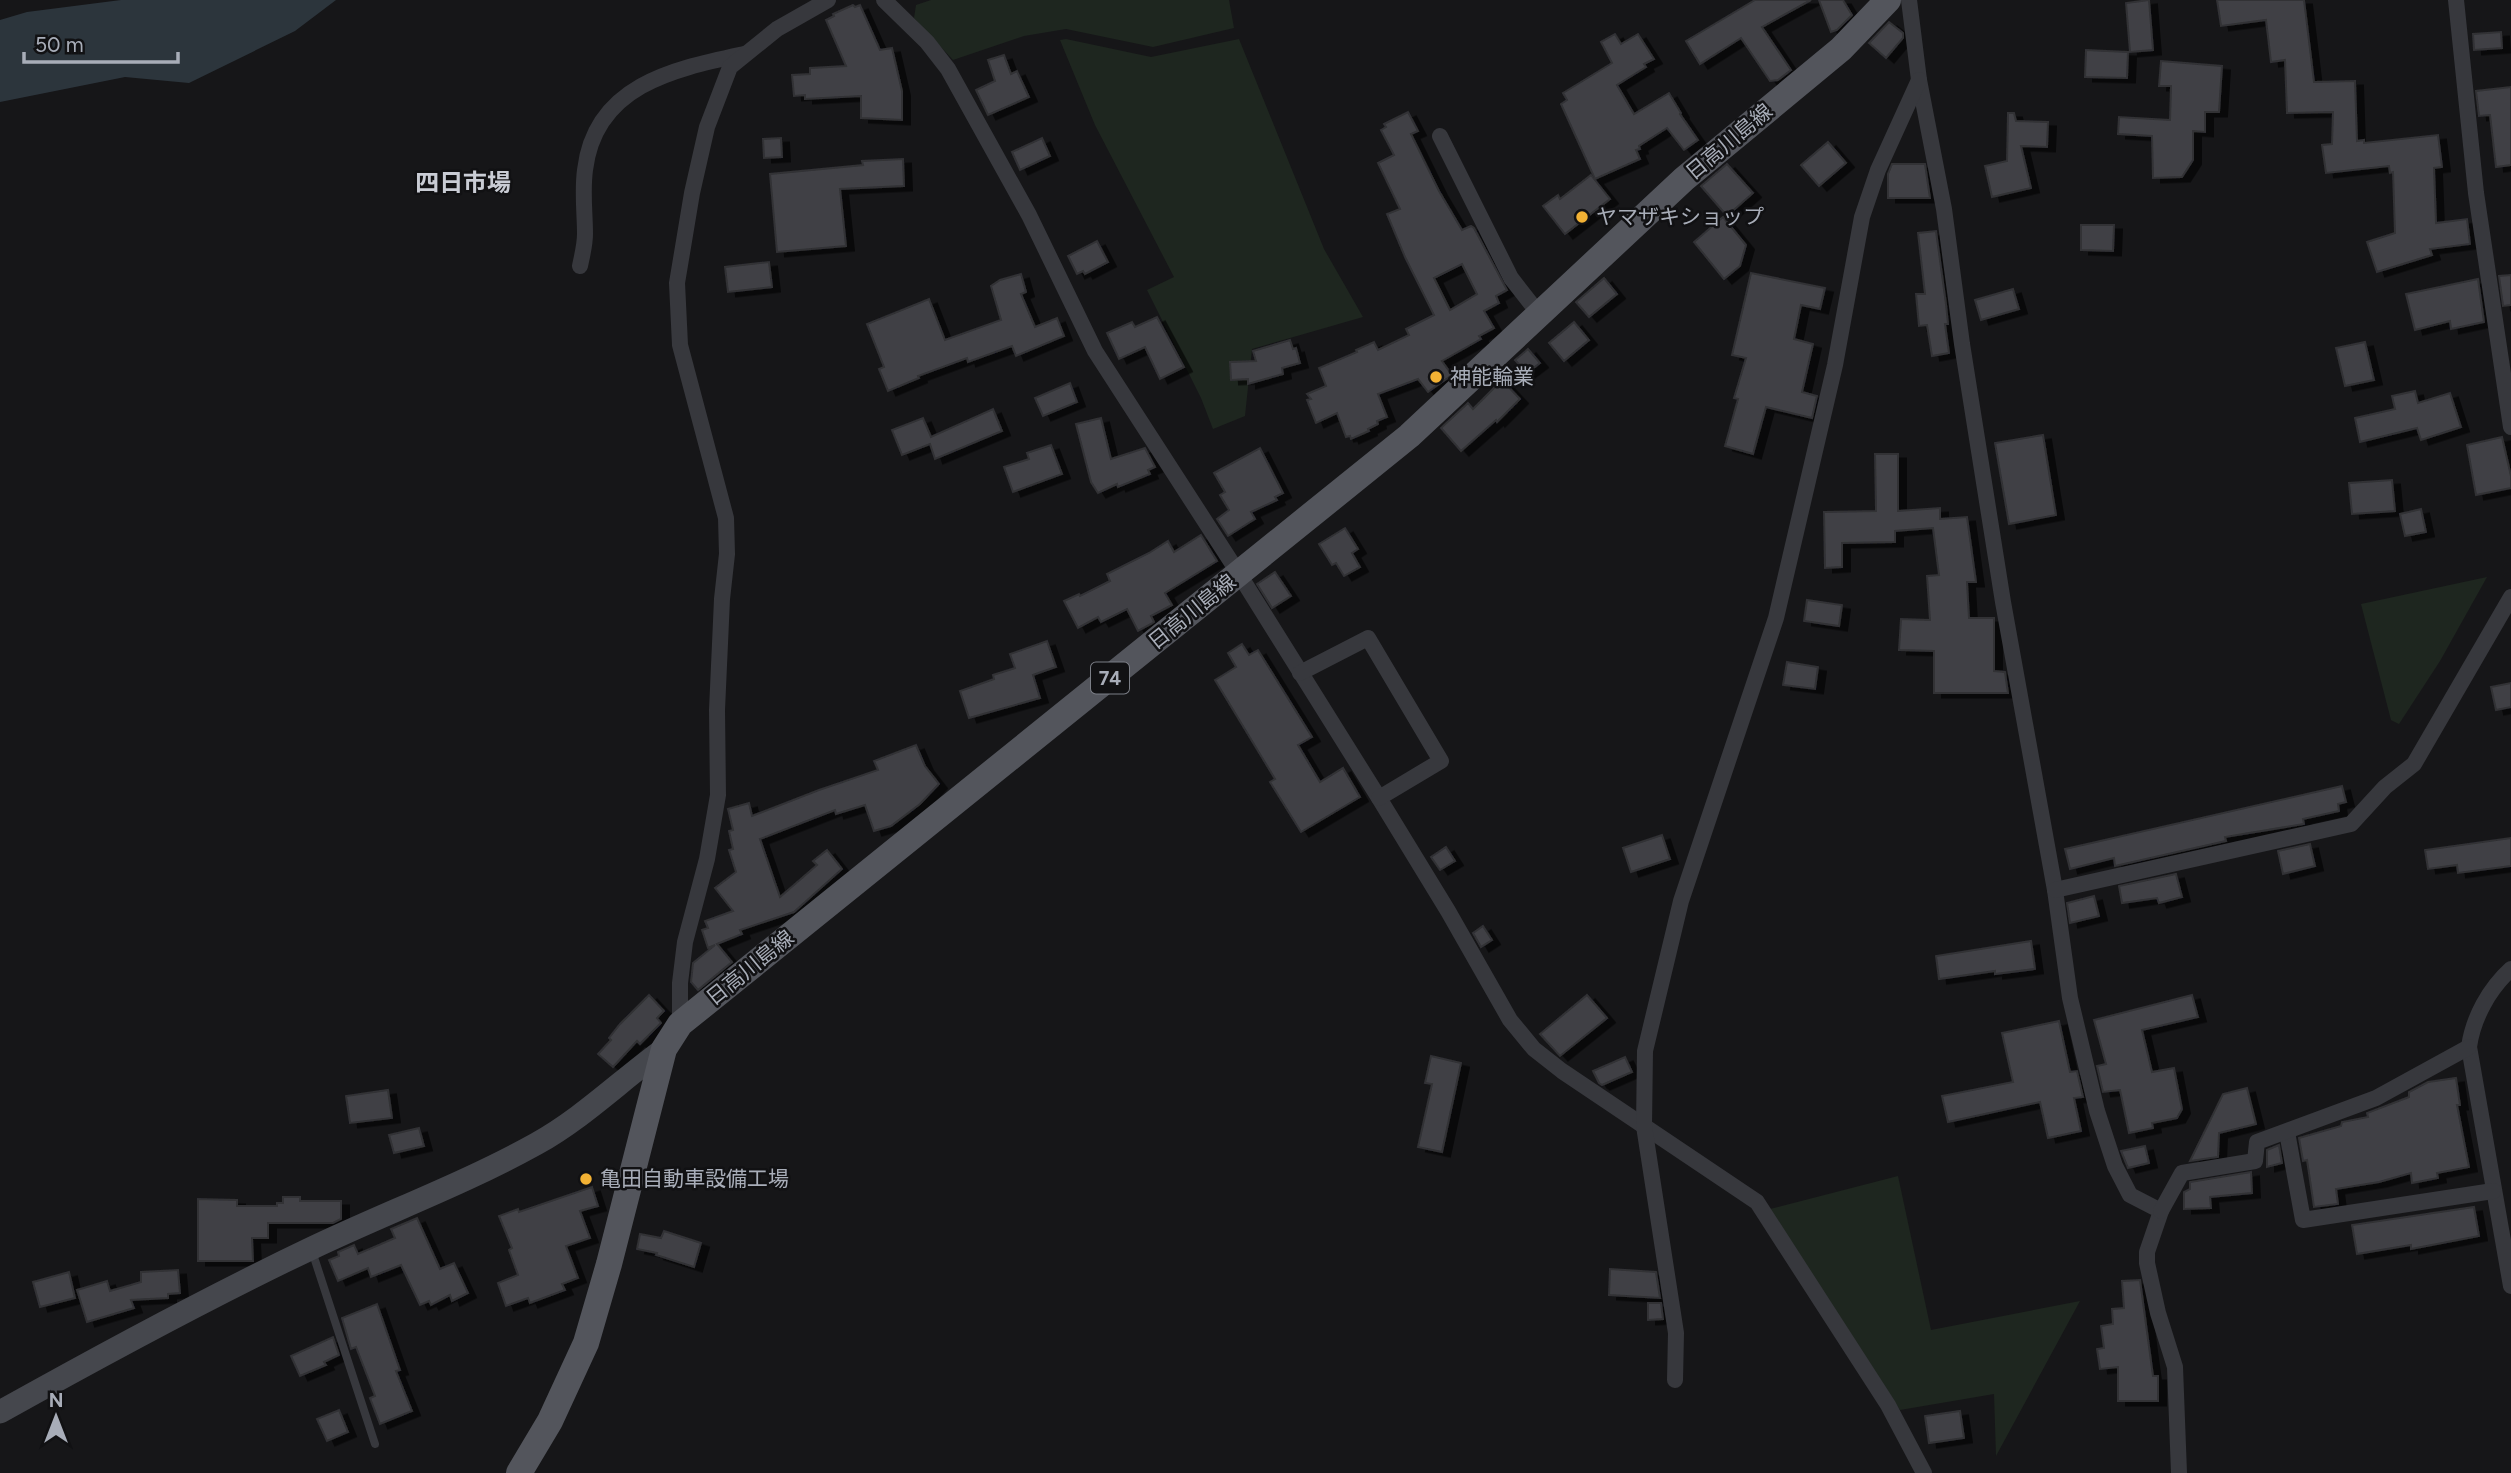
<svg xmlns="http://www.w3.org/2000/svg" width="2511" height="1473" font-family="Figtree,'Noto Sans JP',sans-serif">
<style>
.green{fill:#1e261f}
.water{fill:#2c353c}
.building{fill:#404145;stroke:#303034;stroke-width:2;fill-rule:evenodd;filter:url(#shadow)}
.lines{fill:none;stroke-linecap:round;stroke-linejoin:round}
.lane{stroke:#37383d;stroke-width:8}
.street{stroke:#37383d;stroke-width:16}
.secondary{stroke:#45474d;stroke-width:23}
.primary{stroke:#53555c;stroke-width:26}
.poi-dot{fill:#f2b134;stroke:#111113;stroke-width:2.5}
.labels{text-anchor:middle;stroke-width:5;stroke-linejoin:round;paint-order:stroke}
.shield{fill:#111113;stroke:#7b7e86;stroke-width:2}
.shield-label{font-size:19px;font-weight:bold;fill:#a8adb8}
.street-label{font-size:21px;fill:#a8adb8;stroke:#111113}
.poi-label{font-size:21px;fill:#a8adb8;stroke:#111113;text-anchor:start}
.quarter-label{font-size:24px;font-weight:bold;fill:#c9ccd4;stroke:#111113}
</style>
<defs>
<filter id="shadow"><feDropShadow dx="8" dy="4.5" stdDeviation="0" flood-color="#0009"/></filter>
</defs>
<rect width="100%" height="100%" fill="#161618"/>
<g class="green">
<path d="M931,0H1229L1234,28L1153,47L1066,29L1024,36L953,60L914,18L916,5Z"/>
<path d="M1066,39L1151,57L1239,39L1324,249L1363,317L1252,349L1245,416L1213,429L1201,398L1147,290L1174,277L1095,125L1060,40Z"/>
<path d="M2487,577L2440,661L2399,724L2391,720L2361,604Z"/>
<path d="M1898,1176L1931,1330L2080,1301L1996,1456L1994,1394L1900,1410L1770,1209Z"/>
</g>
<path class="water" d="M121,0H336L295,31L189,83L125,77L0,102V20L27,12Z"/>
<g class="building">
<path d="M1755,0H1811L1762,27L1791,70L1778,80L1770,81L1741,38L1700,64L1686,41Z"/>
<path d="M1819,0H1843L1852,15L1837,30L1831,32Z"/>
<path d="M2149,0L2153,50L2130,52L2126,3Z"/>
<path d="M2217,0H2304L2314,82L2355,81L2357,141L2364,140V143L2438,135L2442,167L2434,168L2436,223L2467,219L2470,244L2430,249L2432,255L2377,272L2367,242L2395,233L2393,172L2390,173L2389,166L2326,173L2322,145L2332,144L2333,112L2287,113L2285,60L2271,62L2266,20L2221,26Z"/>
<path d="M853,5L855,7L860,5L880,50L892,48L902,91V120L861,118V96L805,99V95L794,96L792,75L810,74V68L846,66L826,20L834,16L833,14Z"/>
<path d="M1889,22L1903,33V38L1886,58L1869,43Z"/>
<path d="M2501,32L2502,48L2474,50L2473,34Z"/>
<path d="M1615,34L1621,44L1638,34L1654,59L1644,64L1646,67L1617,85L1634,114L1669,93L1681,113L1680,114L1698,140L1684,150L1667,128L1639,146L1640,149L1636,150L1640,159L1595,179L1561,104L1567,100L1563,93L1612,63L1601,42Z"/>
<path d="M2086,50L2128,52L2127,78L2085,77Z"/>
<path d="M1004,55L1011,74L1017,71L1029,97L988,115L976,90L995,81L988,60Z"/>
<path d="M2161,61L2222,66L2219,112H2205V132L2193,131V160L2182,177L2153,178L2152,136L2118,134L2119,117L2170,120L2171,86H2159Z"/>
<path d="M2511,87V165L2496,167L2490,115L2479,116L2476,91Z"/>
<path d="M1408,112L1418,131L1411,134L1439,191L1462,230L1471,226L1474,228L1507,290L1496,296L1499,303L1484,311L1494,328L1479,336L1481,339L1442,361L1452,375L1428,392L1418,379L1378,394L1387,417L1377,421L1378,424L1368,429L1369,431L1351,439L1350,436L1346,437L1337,413L1316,423L1307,400L1311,399L1307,394L1326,386L1319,368L1357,352L1356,350L1374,342L1378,350L1409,335L1406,329L1434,315L1405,257L1387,214L1400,209L1378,163L1394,155L1381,130L1386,127L1384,124ZM1462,264L1477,294L1450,310L1434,278Z"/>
<path d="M2008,113H2014L2016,121L2048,122L2047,147L2021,146L2031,188L1992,197L1985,166L2007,161Z"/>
<path d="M781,138L782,157L764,158L763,139Z"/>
<path d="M1042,138L1050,156L1020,170L1012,152Z"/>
<path d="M1828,142L1846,163L1819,186L1801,165Z"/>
<path d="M903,159L904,186L840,189L846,246L777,252L770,174L863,165L862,161Z"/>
<path d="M1727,164L1753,193L1727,216L1701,186Z"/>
<path d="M1892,164H1925L1930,198H1888V174Z"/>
<path d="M1591,175L1610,199L1565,234L1543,206L1558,195L1560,199Z"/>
<path d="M1723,217L1746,245L1740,266L1724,279L1694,242Z"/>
<path d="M2081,225H2114L2113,251L2081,250Z"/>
<path d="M1936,231L1946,304L1948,324H1945L1949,353L1932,356L1927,325L1919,326L1916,294H1925L1918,233Z"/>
<path d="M1097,241L1108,262L1085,274L1083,271L1077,274L1068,256Z"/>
<path d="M769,262L772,287L728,292L725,267Z"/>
<path d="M1751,273L1825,288L1820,309L1801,305L1794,339L1813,344L1802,392L1817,396L1812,418L1766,407L1753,454L1725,446L1738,399L1734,398L1746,358L1732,355Z"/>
<path d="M1021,274L1026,292L1021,294L1035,327L1057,318L1064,336L1016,356L1012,346L968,362L967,358L918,376L919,378L888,391L879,369L884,367L867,324L929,299L945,340L1001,320L991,286L1000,280Z"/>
<path d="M2511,275V305L2503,306L2499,276Z"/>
<path d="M1604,278L1617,294L1589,317L1576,302Z"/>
<path d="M2478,279L2484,322L2451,329L2450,321L2415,330L2406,294Z"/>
<path d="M2013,289L2019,309L1981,320L1975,300Z"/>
<path d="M1157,317L1184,367L1160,379L1145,347L1119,359L1107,333L1132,322L1135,327Z"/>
<path d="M1574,322L1589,340L1564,361L1549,343Z"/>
<path d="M1290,340L1293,349L1296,348L1300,363L1282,368L1283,374L1248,384V379L1231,380L1230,362L1256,361L1253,351Z"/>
<path d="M2365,342L2374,380L2345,386L2336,348Z"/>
<path d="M1528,349L1540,363L1527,373L1515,360Z"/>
<path d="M1502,380L1520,399L1497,422L1496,420L1461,451L1441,428L1468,403L1473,409Z"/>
<path d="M1070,383L1077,402L1043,416L1035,398Z"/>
<path d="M2415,391L2418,403L2450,393L2461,427L2421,440L2417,428L2360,442L2355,418L2395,409L2392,396Z"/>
<path d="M993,409L1002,431L935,459L930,444L902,455L892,430L923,418L931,437Z"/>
<path d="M1101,418L1111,459L1145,448L1155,467L1148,470L1150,474L1118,487L1117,484L1098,493L1091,482L1076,424Z"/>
<path d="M2043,435L2056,515L2009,524L1995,443Z"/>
<path d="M2502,437L2511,476V488L2476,495L2467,445Z"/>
<path d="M1051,445L1062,474L1013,492L1004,467L1029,459L1027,453Z"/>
<path d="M1260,448L1283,493L1275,497L1277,500L1251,512L1255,519L1228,536L1217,519L1229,510L1220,495L1225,492L1214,473Z"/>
<path d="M1875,454H1898V511L1940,508V519L1967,517L1976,582H1967L1969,618H1994V671L2005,672L2008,693H1934V651L1899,650L1901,619L1930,620L1927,576L1939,575L1933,528L1895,531V542L1842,543V567L1825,568L1824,512L1876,511Z"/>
<path d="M2392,480L2395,511L2352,514L2349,483Z"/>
<path d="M2421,509L2426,532L2405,536L2400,514Z"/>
<path d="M1345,528L1358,549L1352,553L1360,567L1344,576L1336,563L1332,565L1319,544Z"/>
<path d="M1201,535L1217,561L1165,593L1172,605L1151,616L1154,622L1151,624L1138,631L1127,609L1101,622L1098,617L1078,628L1064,601L1079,594L1080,596L1110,581L1107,574L1149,553L1168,541L1174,552Z"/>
<path d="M1275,572L1291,596L1272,608L1257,584Z"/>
<path d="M1807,600L1842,605L1839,626L1804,621Z"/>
<path d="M1047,641L1056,667L1033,675L1040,698L969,718L960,691L994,679L993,675L1015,668L1010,654Z"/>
<path d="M1242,644L1249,655L1258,650L1312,737L1298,745L1320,782L1343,768L1360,797L1301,832L1270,782L1275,779L1215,680L1236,667L1228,653Z"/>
<path d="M1787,662L1818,667L1815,689L1783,685Z"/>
<path d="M2511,683V707L2496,710L2491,687Z"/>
<path d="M916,745L925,766L939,784L920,804L891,826L874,831L865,805L836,814L835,810L760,839L780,897L817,865L813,861L827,850L842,869L794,912L740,930L742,934L717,944L732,962L698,990L691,982L693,963L715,945L708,948L702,930L708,928L705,921L733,911L715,888L736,872L729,850L733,849L729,831L733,830L728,809L749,803L752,816L819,790L878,770L874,761Z"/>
<path d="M2342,786L2346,802L2338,804L2339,811L2303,819L2304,824L2225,837L2226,841L2115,866L2114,858L2070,869L2065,849Z"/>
<path d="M1662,835L1670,859L1631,872L1623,848Z"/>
<path d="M2511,838V866L2458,873L2457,865L2428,869L2425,850Z"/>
<path d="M2310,844L2315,866L2283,874L2278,851Z"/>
<path d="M1446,847L1455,861L1440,870L1431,857Z"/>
<path d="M2176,874L2182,897L2159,903L2157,898L2122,903L2119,886Z"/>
<path d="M2094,896L2099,916L2070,923L2067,903Z"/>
<path d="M1483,926L1492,940L1481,947L1473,933Z"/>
<path d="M2031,941L2035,969L1995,974V971L1939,979L1936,956Z"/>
<path d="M649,995L664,1011L657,1018L661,1023L640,1044L637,1041L613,1067L598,1054L611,1040L609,1038L620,1024Z"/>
<path d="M1587,995L1607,1018L1560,1056L1540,1034Z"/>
<path d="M2192,995L2198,1017L2142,1030L2152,1072L2174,1068L2182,1109L2177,1118L2152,1123L2153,1128L2129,1133L2120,1090L2103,1092L2097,1066L2106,1064L2094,1020Z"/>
<path d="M2059,1021L2070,1072L2077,1071L2083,1097L2074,1098L2081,1131L2048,1138L2040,1102L1948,1122L1942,1096L2013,1082L2002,1033Z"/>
<path d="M1431,1056L1461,1063L1442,1152L1418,1147L1432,1084L1425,1083Z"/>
<path d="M1625,1057L1632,1072L1602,1085L1599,1083L1593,1071Z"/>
<path d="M2456,1078L2460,1105H2457L2469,1167L2437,1173L2438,1178L2412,1183L2411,1173L2379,1182L2336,1189L2338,1204L2314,1207L2307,1160L2303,1161L2299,1138L2341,1126L2342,1122L2368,1117L2367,1113L2409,1097V1092L2428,1082Z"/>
<path d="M2247,1088L2256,1124L2219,1133L2218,1157L2190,1161L2223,1094Z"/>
<path d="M388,1090L392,1118L350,1123L346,1096Z"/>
<path d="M419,1128L424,1146L394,1153L389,1135Z"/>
<path d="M2279,1145L2282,1163L2267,1167V1150Z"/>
<path d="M2145,1146L2149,1163L2128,1168L2121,1151Z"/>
<path d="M2251,1172L2252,1193L2210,1197L2211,1208L2184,1209V1192L2190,1189V1182Z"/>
<path d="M592,1187L598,1206L580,1211L590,1238L566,1246L578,1278L562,1284L565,1290L530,1303L528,1298L506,1306L498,1283L518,1275L509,1250L512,1248L499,1216L518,1209L519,1212Z"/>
<path d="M283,1197H300V1201H341V1219L333,1223H268V1238H252L253,1261H198V1199L237,1200V1206H277V1203H283Z"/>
<path d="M2474,1207L2479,1236L2411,1249V1245L2357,1254L2352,1225Z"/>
<path d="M417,1218L440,1269L454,1263L468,1293L452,1301L450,1295L431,1305L429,1301L420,1305L401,1265L371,1277L368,1268L338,1281L329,1260L339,1256L338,1252L354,1245L358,1254L395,1238L391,1229Z"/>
<path d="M664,1231L701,1243L694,1267L656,1255L657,1253L637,1249L640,1234L661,1238Z"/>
<path d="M1610,1269L1656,1272L1660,1298L1609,1295Z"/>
<path d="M178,1270L180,1293L168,1294V1298L131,1300L134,1308L87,1322L77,1290L107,1281L110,1291L141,1282V1272Z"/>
<path d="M69,1272L75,1298L40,1307L33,1282Z"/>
<path d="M2140,1280L2153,1376H2158V1401H2118V1367L2100,1369L2097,1349L2104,1348L2101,1326L2113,1324L2112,1309L2124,1308L2122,1281Z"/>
<path d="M1648,1303H1661L1663,1319L1648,1320Z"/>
<path d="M377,1304L400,1370L396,1371L412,1411L380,1424L370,1398L375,1396L356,1347L351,1349L342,1318Z"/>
<path d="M333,1337L339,1355L324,1362L326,1365L300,1376L291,1356Z"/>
<path d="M339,1410L348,1432L327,1441L317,1419Z"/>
<path d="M1960,1411L1964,1438L1929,1443L1925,1416Z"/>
</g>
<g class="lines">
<path class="lane" d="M312,1251L375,1444"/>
<g class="street">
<path d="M884,0L927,42L948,69L1029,215L1095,351L1239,574L1379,798L1448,911L1510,1020L1534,1049L1562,1071L1757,1202L1888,1405L1924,1473"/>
<path d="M1909,0L1919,80L1944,209L1962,344L2003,602L2055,890L2070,998L2097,1111L2115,1166L2130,1195L2161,1211L2147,1252V1263L2158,1313L2175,1367L2179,1473"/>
<path d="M2456,0L2476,193L2511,427"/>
<path d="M1440,136L1511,278L1539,314"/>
<path d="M580,266C582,256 585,245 585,234C585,213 582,192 585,170C595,85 674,69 744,54"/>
<path d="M1300,673L1368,638L1441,761L1379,798"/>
<path d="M2055,890L2351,824L2385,787L2414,764L2511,597"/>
<path d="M2511,969C2489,989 2473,1018 2469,1047L2511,1286"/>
<path d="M680,1024V983L685,942L707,859L718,795L717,710L722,599L727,554L726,518L680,345L677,283L692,193L707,127L730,67L777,29L828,0"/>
<path d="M2287,1132L2303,1220L2493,1191"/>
<path d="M2161,1211L2182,1173L2255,1161L2257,1142L2376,1098L2469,1047"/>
<path d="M1675,1380L1676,1333L1644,1126L1645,1051L1681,901L1776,618L1835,365L1862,217L1878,170L1919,80"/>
</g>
<path class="secondary" d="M0,1412C102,1355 205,1299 310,1249C385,1213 464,1184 536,1144C583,1118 621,1080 664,1049"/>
<path class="primary" d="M519,1473L550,1421L586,1343L609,1264L664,1049L680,1024L1409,436L1684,179L1841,49L1888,0"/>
</g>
<g class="poi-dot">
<circle cx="1582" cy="217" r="7"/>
<circle cx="1436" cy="377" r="7"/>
<circle cx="586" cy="1179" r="7"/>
</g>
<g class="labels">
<rect class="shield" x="1091" y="662.5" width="38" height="31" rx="5"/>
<g class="shield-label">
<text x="1110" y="685">74</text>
</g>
<g class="street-label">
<text transform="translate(1729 142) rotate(-40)" y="7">日高川島線</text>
<text transform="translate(1192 612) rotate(-39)" y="7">日高川島線</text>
<text transform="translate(750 968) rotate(-39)" y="7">日高川島線</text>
</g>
<g class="poi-label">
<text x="1596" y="224">ヤマザキショップ</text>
<text x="1450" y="384">神能輪業</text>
<text x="600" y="1186">亀田自動車設備工場</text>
</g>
<g class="quarter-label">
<text x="463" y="191">四日市場</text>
</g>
</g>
<g transform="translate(56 1417)" stroke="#111113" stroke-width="5" paint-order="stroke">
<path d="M0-5L12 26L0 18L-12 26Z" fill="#a8adb8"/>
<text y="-10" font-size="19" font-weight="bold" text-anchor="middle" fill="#a8adb8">N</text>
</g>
<path d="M24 52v10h154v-10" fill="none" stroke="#a8adb8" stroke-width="3.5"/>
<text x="35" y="52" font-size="21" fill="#a8adb8" stroke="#111113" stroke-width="5" paint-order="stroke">50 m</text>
</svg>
